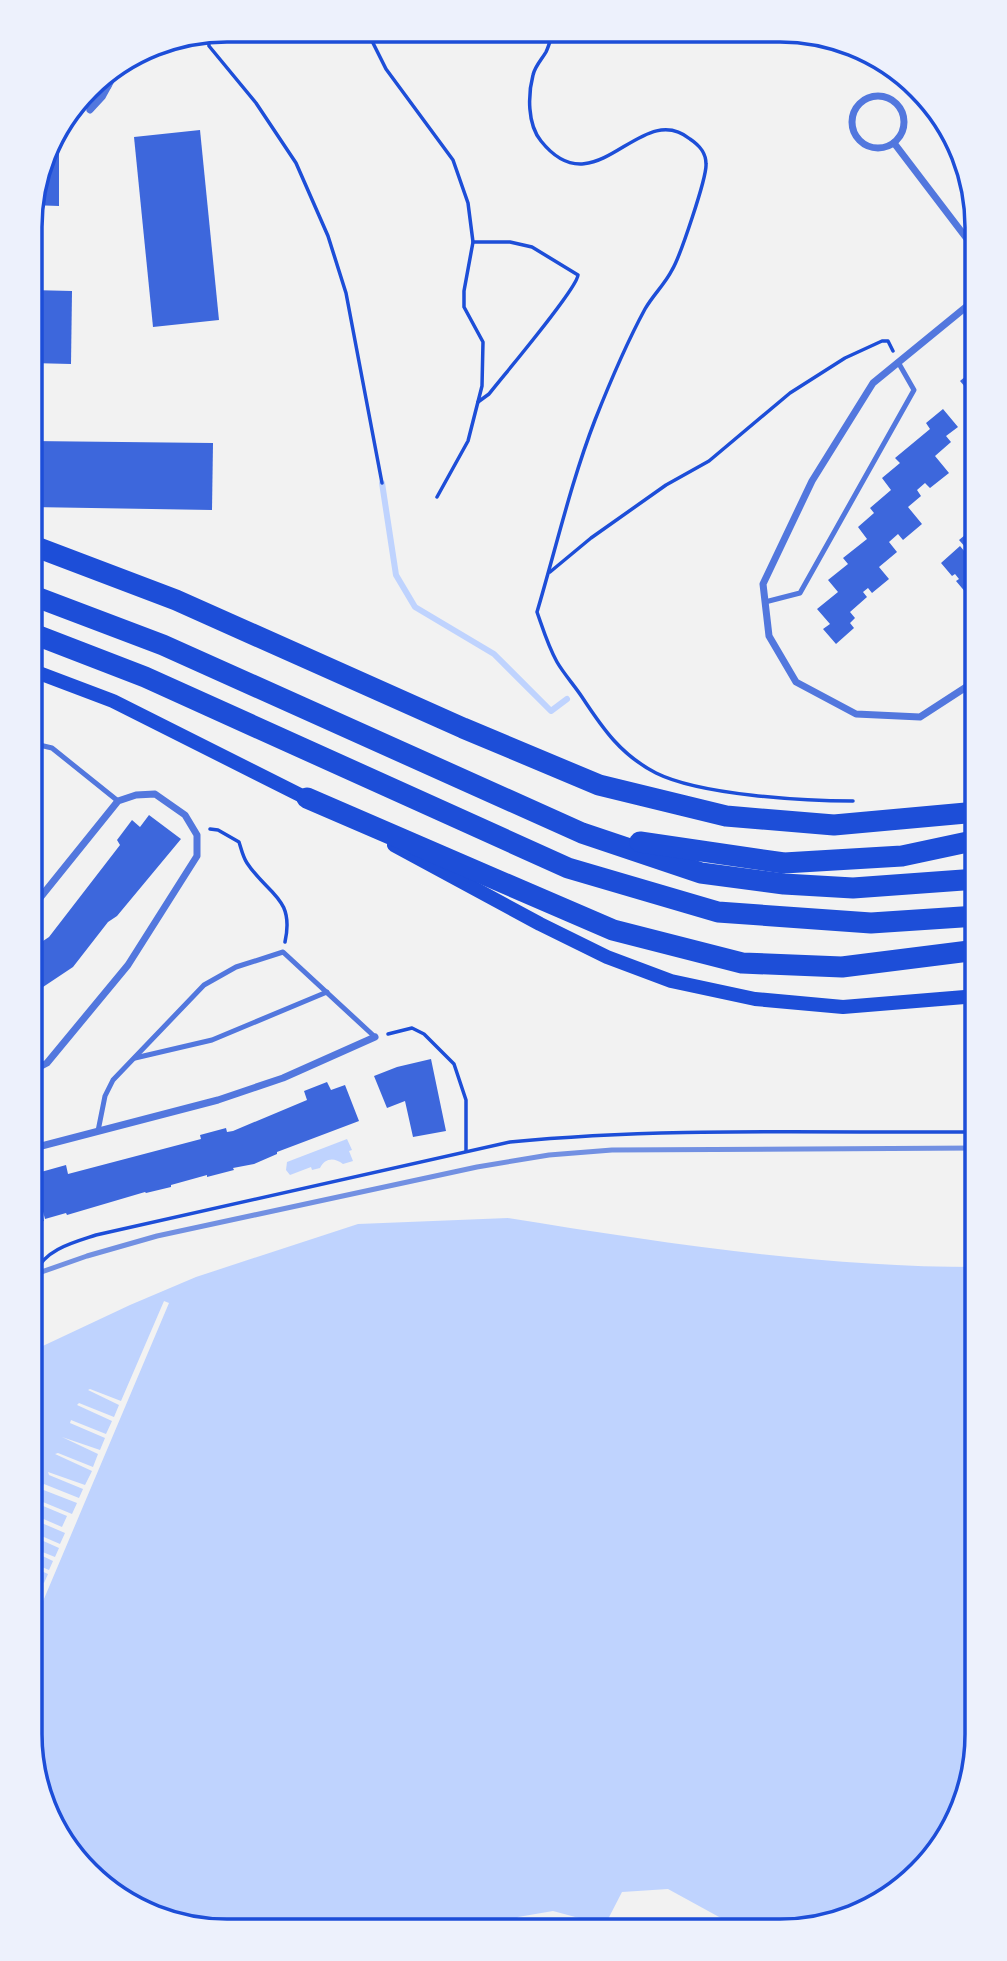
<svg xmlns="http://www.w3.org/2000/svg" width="1007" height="1961" font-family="'Asap Condensed',sans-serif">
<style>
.water{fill:#bfd3fe}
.pier{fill:#f2f2f2}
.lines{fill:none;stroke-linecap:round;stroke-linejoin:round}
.stream{stroke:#bfd3fe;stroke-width:6}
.building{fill:#3d67dc}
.path{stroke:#1d4ed8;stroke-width:3.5}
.service{stroke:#5277de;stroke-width:5}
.minor{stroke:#5277de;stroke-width:7}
.secondary{stroke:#1d4ed8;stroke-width:14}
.motorway{stroke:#1d4ed8;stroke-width:21}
.rail{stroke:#7290e2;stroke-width:5}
.rim{fill:none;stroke:#1d4ed8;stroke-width:3.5}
</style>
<rect width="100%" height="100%" fill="#f2f2f2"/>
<g class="water">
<path d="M347,1139L352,1150L349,1151L353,1161L343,1164C334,1157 325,1158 320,1168L312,1170L311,1167L290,1175L286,1170L287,1162Z"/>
<path d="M508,1218C663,1243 820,1267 977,1267V1748L936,1855L843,1921L829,1923L741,1929L668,1889L622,1892L605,1925L553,1911L518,1917L509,1930H437L403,1925L394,1930H201L97,1883L40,1797L30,1734V1352L130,1305L196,1277L358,1224Z"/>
</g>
<path class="pier" d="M164,1301L169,1303L30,1632V1615L42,1587L30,1581V1577L44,1583L48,1574L30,1566V1562L49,1570L53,1561L30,1550V1547L55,1557L59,1548L30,1535V1531L60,1544L65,1533L30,1518L32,1514L62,1527L67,1516L36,1503L38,1500L72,1514L77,1503L41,1489L44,1484L79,1498L83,1489L49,1475L48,1472L85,1485L92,1471L55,1454L58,1453L93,1467L98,1454L62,1437L100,1450L105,1438L70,1423L71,1420L106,1434L112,1421L77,1405L79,1403L114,1417L119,1405L88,1390L90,1389L121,1401Z"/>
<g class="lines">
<path class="stream" d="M382,483L396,575L415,607L494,654L551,711L567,699"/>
</g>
<g class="building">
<path d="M200,130L219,320L153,327L134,137Z"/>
<path d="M56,132H59V206L31,205L50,139Z"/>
<path d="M31,290L72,291L71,364L31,363Z"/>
<path d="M973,370L977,373V401L960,381Z"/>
<path d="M943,409L958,427L946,436L951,442L935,456L949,473L930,488L925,483L917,490L921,496L908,507L922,524L903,540L898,534L889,542L897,552L879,567L889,579L872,593L868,588L863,592L867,597L850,612L855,618L850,623L854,628L836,644L823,629L830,624L817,609L838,592L828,580L848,564L843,558L867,539L858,527L874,513L870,508L891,490L882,478L900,463L895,458L930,429L926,423Z"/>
<path d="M31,441L213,443L212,510L31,507Z"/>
<path d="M977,525V606L956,581L959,579L955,574L952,576L941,563L960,546L970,558L973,556L959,540Z"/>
<path d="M149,815L181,839L117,916L108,922L73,967L31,995V949L49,937L120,845L117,840L132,820L140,827Z"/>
<path d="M431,1059L446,1131L413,1137L405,1101L387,1108L374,1076L397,1067Z"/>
<path d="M327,1082L331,1090L345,1085L359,1121L277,1152V1154L254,1164L233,1168L234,1170L207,1177V1175L171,1185V1187L146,1193L145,1192L67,1215L66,1213L45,1219L35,1182L43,1180L41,1172L66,1165L68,1174L201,1139L200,1135L226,1128L227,1132L233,1131L307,1100L304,1091Z"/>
<path d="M33,1183L44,1221L30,1224V1184Z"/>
</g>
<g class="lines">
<g class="path">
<path d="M367,31L386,69L453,160L468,203L473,242L464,291V307L483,342L482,386L468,441L437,497"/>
<path d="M553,32C551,38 549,46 546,52C542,59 535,66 533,75C528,94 527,124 541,141C596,210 640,98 690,139C699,145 706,152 706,164C707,177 680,257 672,270C665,284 653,295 645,309C626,344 610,382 595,420C571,482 556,548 537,612C543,629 548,646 557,662C564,674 574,685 582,697C603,729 621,755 656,773C700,795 803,801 853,801"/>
<path d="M208,33L209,46L256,103L296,163L328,236L346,293L382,483"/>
<path d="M549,42L579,32"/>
<path d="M473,242H510L532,247L578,275C577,289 503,376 489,394L478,402"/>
<path d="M550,572L591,538L666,485L709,461L790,393L845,358L882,341H888L893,351"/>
<path d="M210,829L218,830L239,842C241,848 243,857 247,863C267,894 295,897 285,942"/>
<path d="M388,1034L412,1028L424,1034L454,1064L466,1100V1151"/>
<path d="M30,1299C35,1290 33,1281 36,1272C45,1249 75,1242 96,1235L510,1142C665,1127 822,1133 977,1132"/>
<path d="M627,1926L631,1931"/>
</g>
<g class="service">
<path d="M765,602L800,593L914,390L898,362"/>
<path d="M31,743L52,748L118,801"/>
<path d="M135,1058L212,1040L327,992"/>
<path d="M98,1131L105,1096L113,1080L204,985L236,967L283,952L375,1037"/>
</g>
<g class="minor">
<path d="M95,80L108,86"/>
<circle cx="878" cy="122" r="26"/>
<path d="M90,110L102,97L120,64"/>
<path d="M894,143L977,252"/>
<path d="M977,680L920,717L856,714L796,682L769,636L763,584L812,481L873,383L977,298"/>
<path d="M30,1072L47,1063L128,965L197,856V835L185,815L155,794L136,795L118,801L31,909"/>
<path d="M30,1149L218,1100L283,1078L375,1037"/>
</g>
<g class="secondary">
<path d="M31,670L113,701L314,802"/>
<path d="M394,845L540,924L607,957L671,981L755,999L843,1007L977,996"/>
</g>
<g class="motorway">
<path d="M31,545L176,600L463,728L599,785L726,816L834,825L977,812"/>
<path d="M31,595L163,645L582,833L701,873L784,884L853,888L977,879"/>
<path d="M31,633L145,677L568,868L718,912L871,923L977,916"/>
<path d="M307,798L613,930L742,963L842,967L977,950"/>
<path d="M640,842L784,863L902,856L977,840"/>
</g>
<path class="rail" d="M30,1276L87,1256L157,1236L477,1167L549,1155L612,1150L977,1148"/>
</g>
<path d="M0 0H1007V1961H0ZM227 42H780A185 185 0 0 1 965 227V1734A185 185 0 0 1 780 1919H227A185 185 0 0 1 42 1734V227A185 185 0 0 1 227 42Z" fill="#edf1fc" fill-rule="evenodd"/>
<path class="rim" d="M227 42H780A185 185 0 0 1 965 227V1734A185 185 0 0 1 780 1919H227A185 185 0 0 1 42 1734V227A185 185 0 0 1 227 42Z"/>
</svg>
